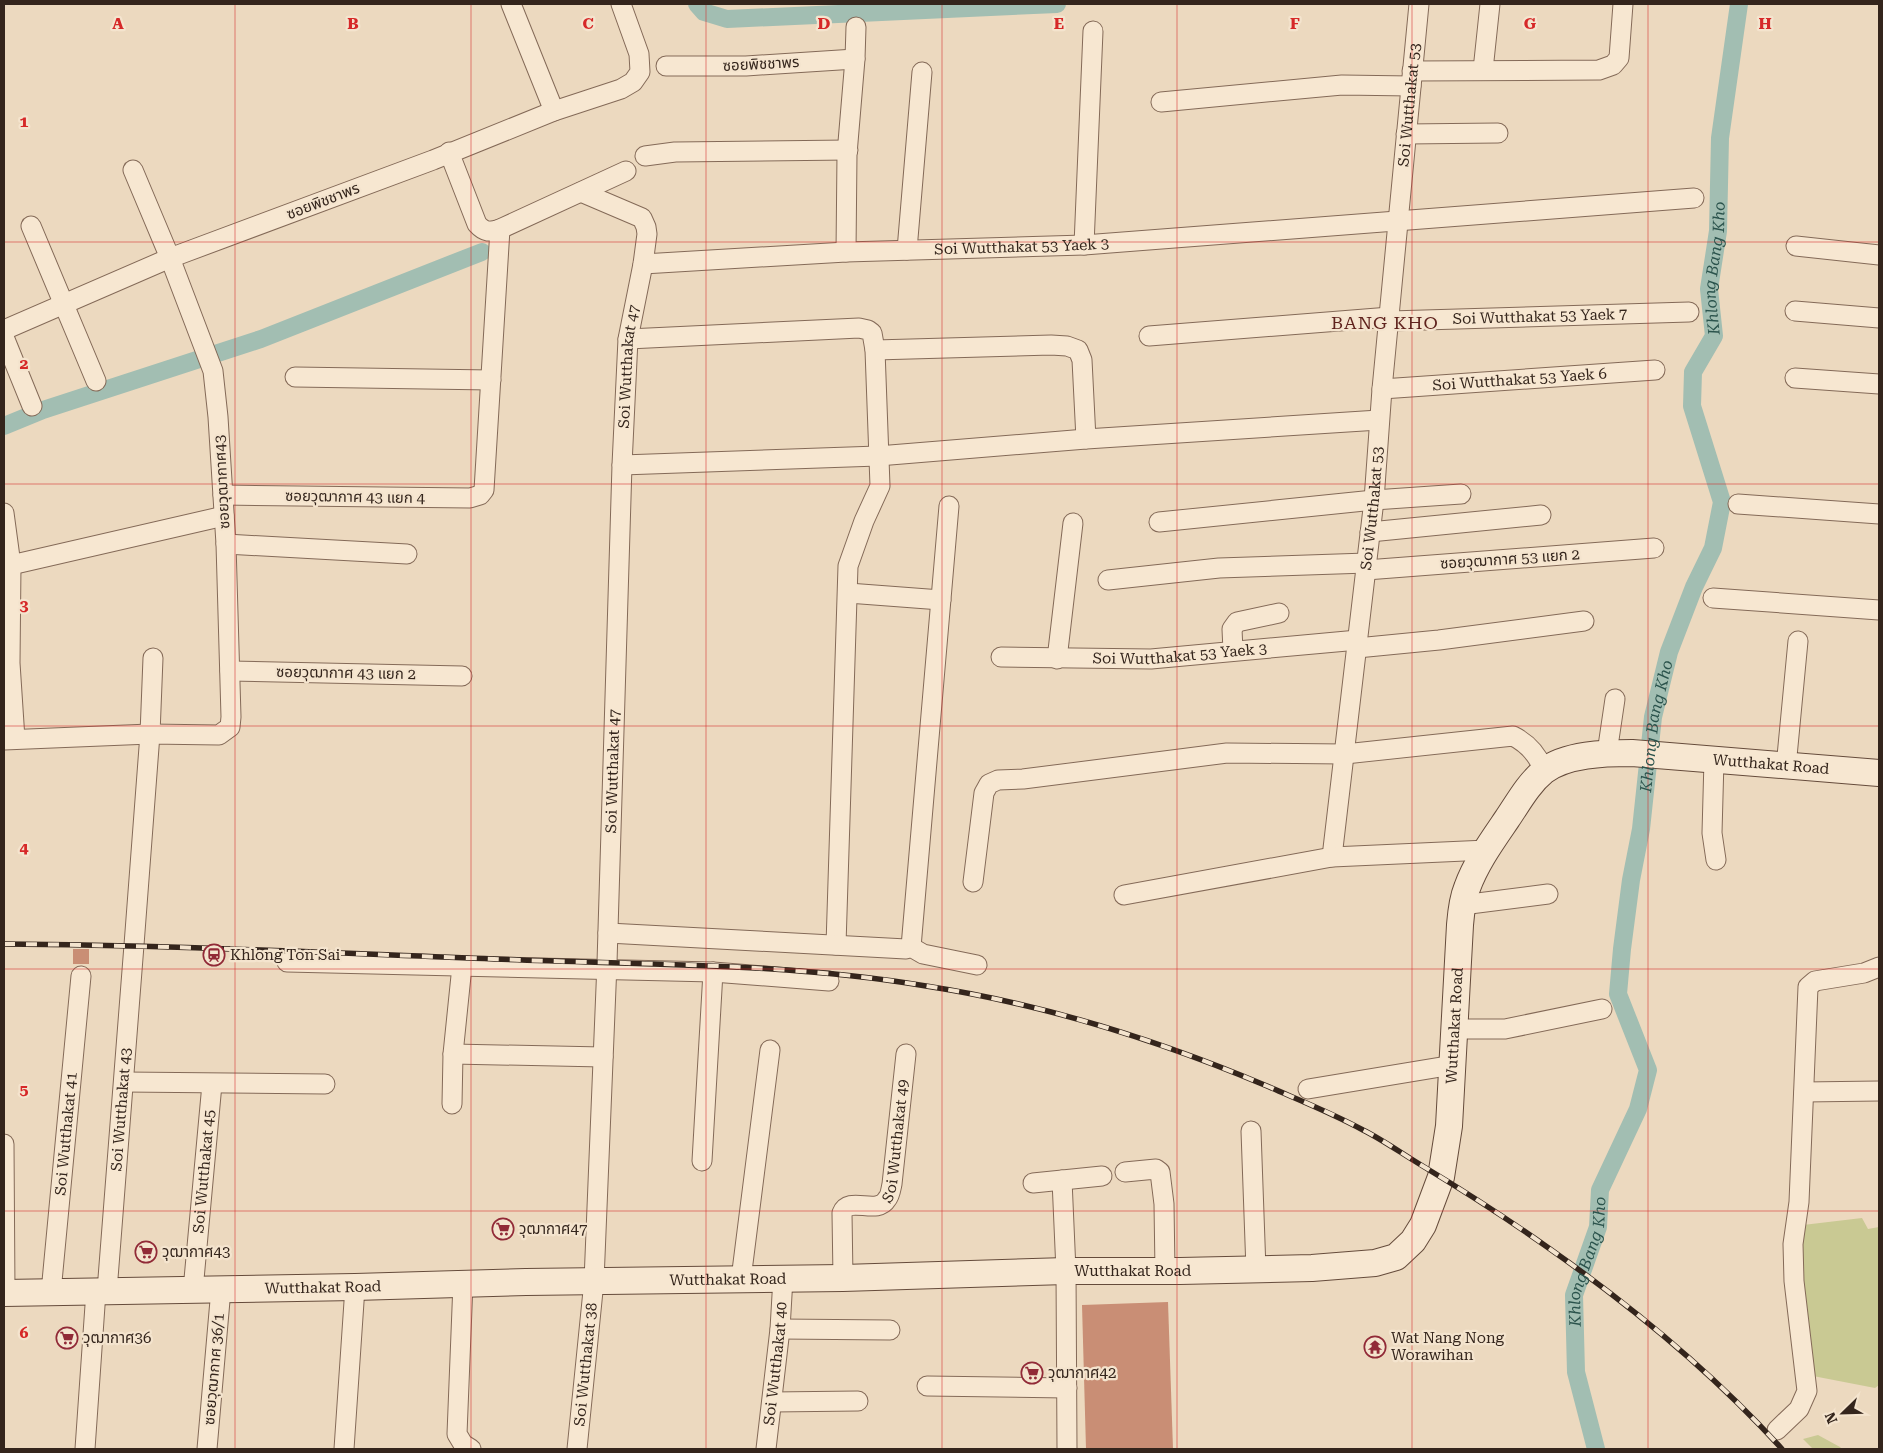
<svg xmlns="http://www.w3.org/2000/svg" width="1883" height="1453" font-family="'Roboto Serif','Noto Sans Thai',serif">
<style>
.green{fill:#c9c993}
.lines{fill:none;stroke-linecap:round;stroke-linejoin:round}
.canal{stroke:#a2beb2;stroke-width:18}
.building{fill:#c98e75}
.minor-casing{stroke:#846a58;stroke-width:21}
.secondary-casing{stroke:#654b3b;stroke-width:28}
.minor{stroke:#f7e7d1;stroke-width:19}
.secondary{stroke:#f7e7d1;stroke-width:26}
.rail-casing{stroke:#34251c;stroke-width:5.5}
.rail{stroke:#f4e4ce;stroke-width:4;stroke-dasharray:11;stroke-linecap:butt}
.grid{fill:none;stroke:#d62828;stroke-width:1;stroke-opacity:0.55}
.labels{text-anchor:middle;stroke-width:4.5;stroke-linejoin:round;paint-order:stroke}
.street-label{font-size:15px;fill:#34251c;stroke:#f4e4ce}
.poi-label{font-size:15px;fill:#34251c;stroke:#f4e4ce;text-anchor:start}
.water-label{font-size:16px;font-style:italic;fill:#2b534c;stroke:#f4e4ce}
.quarter-label{font-size:18px;letter-spacing:1px;fill:#5f221d;stroke:#f4e4ce}
.grid-label{font-size:16px;text-anchor:middle;font-weight:bold;fill:#d62828;stroke:#f4e4ce;stroke-width:4.5;stroke-linejoin:round;paint-order:stroke}
</style>
<rect width="100%" height="100%" fill="#ecd9bf"/>
<g class="green">
<path d="M1862,1218L1868,1229L1879,1227V1385L1875,1388L1813,1376L1800,1268L1803,1225Z"/>
<path d="M1818,1435L1840,1447L1842,1449H1813L1803,1439Z"/>
</g>
<g class="lines">
<g class="canal">
<path d="M697,4L704,12L727,19L1057,4"/>
<path d="M4,426L43,410L261,339L482,252"/>
<path id="s1" d="M1596,1449L1576,1372L1574,1295L1598,1227L1600,1190L1638,1109L1648,1070L1618,994L1622,949L1631,880L1641,829L1653,717L1669,652L1694,587L1713,548L1722,502L1692,406L1693,372L1714,336L1709,289L1718,231L1720,138L1739,4"/>
</g>
</g>
<g class="building">
<rect x="73" y="949" width="16" height="15"/>
<path d="M1168,1302L1173,1449H1086L1082,1305Z"/>
</g>
<g class="lines">
<g class="minor-casing">
<g id="minor">
<path d="M511,4L554,111"/>
<path d="M666,66H746L855,59"/>
<path d="M1483,70L1490,4"/>
<path d="M1412,71L1599,70L1613,65L1619,58L1623,4"/>
<path d="M1161,102L1342,85L1411,86"/>
<path d="M1406,134L1498,133"/>
<path d="M645,156L675,152L848,150"/>
<path d="M31,226L96,381"/>
<path d="M500,229L626,171"/>
<path d="M1084,245L1093,31"/>
<path d="M1796,246L1879,255"/>
<path d="M907,250L922,72"/>
<path d="M846,252L847,154L855,59L856,27"/>
<path id="s2" d="M643,264L846,252L1084,245L1694,198"/>
<path d="M1795,311L1879,318"/>
<path id="s3" d="M1390,321L1689,312"/>
<path d="M4,330L170,258L433,160L554,111L621,89L633,82L640,72L639,54L621,4"/>
<path d="M1149,336L1390,317"/>
<path d="M4,337L32,406"/>
<path d="M628,339L859,328L868,330L872,333L875,350L880,486L864,521L848,566L836,945"/>
<path d="M875,350L1051,345L1067,346L1078,350L1082,360L1086,439"/>
<path d="M295,377L491,380"/>
<path d="M1795,378L1879,384"/>
<path id="s4" d="M1382,389L1655,370"/>
<path d="M622,465L878,456L1086,439L1379,420"/>
<path d="M223,495L470,498L480,495L484,490L500,229C490,232 485,233 477,224L449,152"/>
<path d="M1738,504L1879,514"/>
<path d="M4,513L11,565L10,663L15,739"/>
<path d="M1159,522L1374,500L1461,494"/>
<path d="M1370,532L1541,515"/>
<path d="M226,544L407,554"/>
<path d="M11,565L224,516"/>
<path d="M1366,570L1654,548"/>
<path d="M1108,580L1219,568L1367,563"/>
<path d="M848,593L941,600"/>
<path d="M1713,598L1879,610"/>
<path d="M1357,648L1439,640L1584,621"/>
<path d="M1233,651L1232,629L1237,622L1279,613"/>
<path id="s5" d="M1001,657L1151,659L1358,640"/>
<path d="M1057,659L1073,523"/>
<path d="M230,671L462,676"/>
<path d="M4,740L150,734L219,735L230,727L231,717L226,544L218,417L213,371L170,258L133,170"/>
<path d="M1607,753L1615,699"/>
<path d="M1714,760L1712,833L1716,860"/>
<path d="M1786,767L1798,641"/>
<path id="s6" d="M1332,857L1374,500L1382,389L1419,4"/>
<path d="M973,882L984,793L989,784L998,780L1023,779L1227,753L1345,754L1513,736C1529,744 1538,755 1544,771"/>
<path d="M1124,895L1332,857L1487,850"/>
<path d="M1462,905L1548,894"/>
<path d="M608,933L906,949L911,947L923,954L977,965"/>
<path d="M911,947L949,506"/>
<path d="M287,962L713,972L829,981"/>
<path d="M1455,1029H1505L1602,1009"/>
<path d="M453,1054L603,1057"/>
<path d="M124,1082L325,1084"/>
<path d="M1308,1089L1453,1065"/>
<path d="M1804,1092L1879,1091"/>
<path d="M452,1104L453,1054L462,966"/>
<path d="M1251,1131L1256,1270"/>
<path d="M4,1144L5,1293"/>
<path d="M702,1161L713,972"/>
<path d="M1125,1172L1156,1169L1160,1172L1164,1204L1165,1271"/>
<path d="M1062,1180L1066,1271L1067,1449"/>
<path d="M1033,1183L1102,1176"/>
<path id="s7" d="M843,1278L842,1213C849,1195 877,1216 887,1199C890,1196 891,1189 892,1184L906,1054"/>
<path d="M741,1279L770,1050"/>
<path d="M463,1283L457,1434L463,1444L471,1449"/>
<path id="s8" d="M193,1290L212,1084"/>
<path id="s9" d="M107,1291L134,945L150,734L153,658"/>
<path id="s10" d="M51,1292L81,976"/>
<path d="M780,1329L890,1330"/>
<path d="M927,1386L1067,1388"/>
<path d="M772,1402L858,1401"/>
<path d="M1777,1430L1799,1409L1807,1391L1794,1281L1793,1244L1799,1202L1808,987L1815,981L1864,973L1879,967"/>
<path d="M85,1449L96,1291"/>
<path d="M207,1449L221,1289"/>
<path d="M344,1449L355,1287"/>
<path id="s11" d="M577,1449L594,1281L607,963L622,465L628,339L643,264L647,234L646,227L642,218L581,192"/>
<path id="s12" d="M766,1449L780,1329L783,1278"/>
</g>
</g>
<g class="secondary-casing">
<g id="secondary">
<path id="s13" d="M4,1293L355,1287L526,1282L843,1278L1066,1271H1180L1312,1268L1375,1263L1396,1257L1413,1241L1423,1225L1441,1177L1449,1126L1460,925C1461,913 1462,900 1467,888C1476,863 1492,841 1507,819C1518,803 1528,784 1544,771C1566,754 1605,753 1632,753L1879,773"/>
</g>
</g>
<use href="#minor" class="minor"/>
<use href="#secondary" class="secondary"/>
<g class="rail-casing">
<path id="rail" d="M4,944C167,945 331,953 494,959C638,965 783,962 926,986C1043,1004 1158,1040 1267,1086C1299,1100 1332,1113 1363,1130C1383,1140 1401,1153 1421,1165C1464,1191 1508,1219 1550,1249C1634,1308 1713,1373 1782,1449"/>
</g>
<use href="#rail" class="rail"/>
</g>
<path class="grid" d="M235,4V1449M471,4V1449M706,4V1449M942,4V1449M1177,4V1449M1412,4V1449M1648,4V1449M4,242H1879M4,484H1879M4,726H1879M4,969H1879M4,1211H1879"/>
<defs>
<g id="station-ring" transform="scale(1.125)"><circle r="9.5" fill="#f4e4ce" stroke="#912a37" stroke-width="1.5"/><path d="M-3-6H3Q5-6 5-4V2Q5 4 3 4L4.5 6H3L1.5 4h-3L-3 6H-4.5L-3 4Q-5 4-5 2V-4Q-5-6-3-6ZM-3.5-4v3h7v-3ZM-3.5 1v1.5H-2V1ZM2 1v1.5H3.5V1Z" fill="#912a37"/></g>
<g id="supermarket-ring" transform="scale(1.125)"><circle r="9.5" fill="#f4e4ce" stroke="#912a37" stroke-width="1.5"/><path d="M-6-5.5h2.5l.6 2H6L4.5 2H-2.5L-4.4-4H-6ZM-1.5 3.2a1.3 1.3 0 1 0 .1 0ZM3 3.2a1.3 1.3 0 1 0 .1 0Z" fill="#912a37"/></g>
<g id="temple-ring" transform="scale(1.125)"><circle r="9.5" fill="#f4e4ce" stroke="#912a37" stroke-width="1.5"/><path d="M0-6L5-2H3V0L6.5 2.5H4V6H1.5V3h-3V6H-4V2.5H-6.5L-3 0V-2H-5Z" fill="#912a37"/></g>
</defs>
<g fill-rule="evenodd">
<use href="#station-ring" x="214" y="955"/>
<use href="#supermarket-ring" x="503" y="1229"/>
<use href="#supermarket-ring" x="146" y="1252"/>
<use href="#supermarket-ring" x="67" y="1338"/>
<use href="#temple-ring" x="1375" y="1347"/>
<use href="#supermarket-ring" x="1032" y="1373"/>
</g>
<g class="labels">
<g class="street-label">
<text transform="translate(761 64) rotate(-3)" y="5">ซอยพิชชาพร</text>
<text dy="5" stroke="none"><textPath href="#s6" startOffset="756">Soi Wutthakat 53</textPath></text>
<text transform="translate(323 201) rotate(-21)" y="5">ซอยพิชชาพร</text>
<text dy="5" stroke="none"><textPath href="#s2" startOffset="379">Soi Wutthakat 53 Yaek 3</textPath></text>
<text dy="5" stroke="none"><textPath href="#s3" startOffset="150">Soi Wutthakat 53 Yaek 7</textPath></text>
<text dy="5" stroke="none"><textPath href="#s11" startOffset="1084">Soi Wutthakat 47</textPath></text>
<text dy="5" stroke="none"><textPath href="#s4" startOffset="138">Soi Wutthakat 53 Yaek 6</textPath></text>
<text transform="translate(222 482) rotate(-93)" y="5">ซอยวุฒากาศ43</text>
<text transform="translate(355 497) rotate(1)" y="5">ซอยวุฒากาศ 43 แยก 4</text>
<text dy="5" stroke="none"><textPath href="#s6" startOffset="351">Soi Wutthakat 53</textPath></text>
<text transform="translate(1510 559) rotate(-4)" y="5">ซอยวุฒากาศ 53 แยก 2</text>
<text dy="5" stroke="none"><textPath href="#s5" startOffset="179">Soi Wutthakat 53 Yaek 3</textPath></text>
<text transform="translate(346 673) rotate(1)" y="5">ซอยวุฒากาศ 43 แยก 2</text>
<text dy="5" stroke="none"><textPath href="#s13" startOffset="2149">Wutthakat Road</textPath></text>
<text dy="5" stroke="none"><textPath href="#s11" startOffset="679">Soi Wutthakat 47</textPath></text>
<text dy="5" stroke="none"><textPath href="#s13" startOffset="1639">Wutthakat Road</textPath></text>
<text dy="5" stroke="none"><textPath href="#s9" startOffset="182">Soi Wutthakat 43</textPath></text>
<text dy="5" stroke="none"><textPath href="#s10" startOffset="159">Soi Wutthakat 41</textPath></text>
<text dy="5" stroke="none"><textPath href="#s7" startOffset="175">Soi Wutthakat 49</textPath></text>
<text dy="5" stroke="none"><textPath href="#s8" startOffset="119">Soi Wutthakat 45</textPath></text>
<text dy="5" stroke="none"><textPath href="#s13" startOffset="1129">Wutthakat Road</textPath></text>
<text dy="5" stroke="none"><textPath href="#s13" startOffset="724">Wutthakat Road</textPath></text>
<text dy="5" stroke="none"><textPath href="#s13" startOffset="319">Wutthakat Road</textPath></text>
<text dy="5" stroke="none"><textPath href="#s12" startOffset="86">Soi Wutthakat 40</textPath></text>
<text dy="5" stroke="none"><textPath href="#s11" startOffset="85">Soi Wutthakat 38</textPath></text>
<text transform="translate(214 1369) rotate(-85)" y="5">ซอยวุฒากาศ 36/1</text>
</g>
<g class="poi-label">
<text x="230" y="960">Khlong Ton Sai</text>
<text x="519" y="1234">วุฒากาศ47</text>
<text x="162" y="1257">วุฒากาศ43</text>
<text x="83" y="1343">วุฒากาศ36</text>
<text x="1391" y="1343">Wat Nang Nong<tspan x="1391" dy="17">Worawihan</tspan></text>
<text x="1048" y="1378">วุฒากาศ42</text>
</g>
<g class="water-label">
<text dy="6" stroke="none"><textPath href="#s1" startOffset="1228">Khlong Bang Kho</textPath></text>
<text dy="6" stroke="none"><textPath href="#s1" startOffset="748">Khlong Bang Kho</textPath></text>
<text dy="6" stroke="none"><textPath href="#s1" startOffset="192">Khlong Bang Kho</textPath></text>
</g>
<g class="quarter-label">
<text x="1385" y="329">BANG KHO</text>
</g>
</g>
<g class="grid-label">
<text x="118" y="29">A</text>
<text x="353" y="29">B</text>
<text x="588" y="29">C</text>
<text x="824" y="29">D</text>
<text x="1059" y="29">E</text>
<text x="1295" y="29">F</text>
<text x="1530" y="29">G</text>
<text x="1765" y="29">H</text>
<text x="24" y="127">1</text>
<text x="24" y="369">2</text>
<text x="24" y="611">3</text>
<text x="24" y="853">4</text>
<text x="24" y="1095">5</text>
<text x="24" y="1338">6</text>
</g>
<rect width="1883" height="1453" fill="none" stroke="#34251c" stroke-width="10"/>
<g transform="translate(1843 1413) rotate(247)" stroke="#f4e4ce" stroke-width="4" paint-order="stroke">
<path d="M0-4L9 19L0 12L-9 19Z" fill="#34251c"/>
<text y="-8" font-size="14" font-weight="bold" text-anchor="middle" fill="#34251c">N</text>
</g>
</svg>
